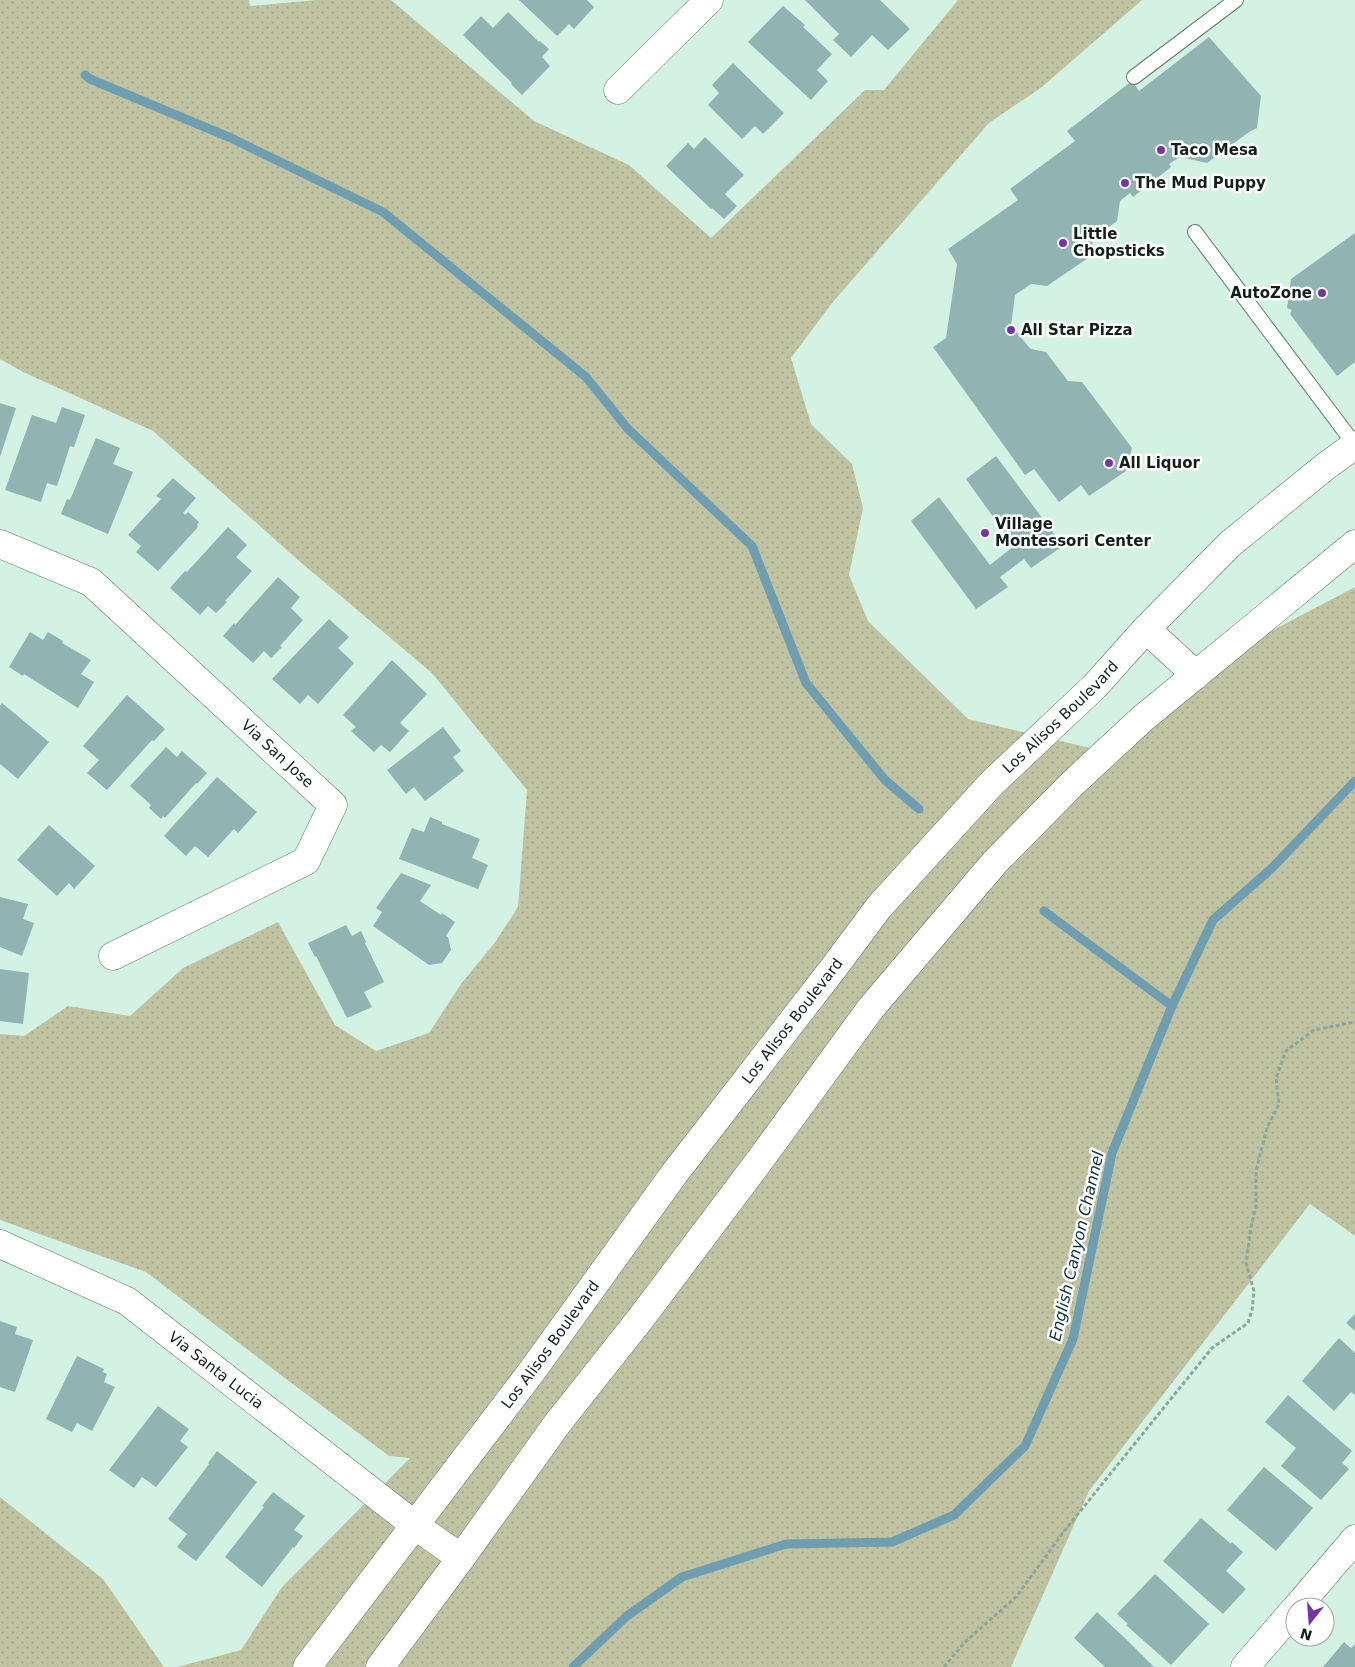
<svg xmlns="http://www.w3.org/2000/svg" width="1355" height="1667" font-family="'DejaVu Sans',sans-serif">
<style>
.grass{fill:url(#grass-dots)}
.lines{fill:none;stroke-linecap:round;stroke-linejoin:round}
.stream{stroke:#6e9eb0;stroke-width:9}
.building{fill:#91b3b2}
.lane-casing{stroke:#5e796e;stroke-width:16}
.street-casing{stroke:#5e796e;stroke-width:29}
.secondary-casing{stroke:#5e796e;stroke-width:29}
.path{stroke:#8da59a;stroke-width:3;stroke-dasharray:4 2.5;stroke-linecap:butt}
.lane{stroke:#fff;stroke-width:14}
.street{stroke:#fff;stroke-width:28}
.secondary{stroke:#fff;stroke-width:28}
.poi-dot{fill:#7633a7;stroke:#fff;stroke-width:2}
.labels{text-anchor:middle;stroke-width:5;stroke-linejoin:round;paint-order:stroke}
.poi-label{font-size:15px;font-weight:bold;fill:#131f1a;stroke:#fff;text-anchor:start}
.street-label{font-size:15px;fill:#131f1a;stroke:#fff}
.water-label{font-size:16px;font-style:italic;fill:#063442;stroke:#fff}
</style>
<defs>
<pattern id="grass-dots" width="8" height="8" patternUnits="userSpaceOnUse" patternTransform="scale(1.25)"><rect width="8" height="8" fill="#c0c3a1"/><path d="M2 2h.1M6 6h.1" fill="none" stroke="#a4a78a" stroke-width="1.8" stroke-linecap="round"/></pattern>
</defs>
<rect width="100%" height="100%" fill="#d3f2e4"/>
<g class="grass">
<path d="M0,0H249L250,6L317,0H391L534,121L629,165L711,238L865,90H884L958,0H1142L1042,87L989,123L832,303L791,358L811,424L852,464L863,508L849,575L868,621L968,719L1090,748L1207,665L1355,587V1236L1310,1204L1309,1205L1089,1491L1011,1667H177L241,1650L282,1587L410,1458L389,1456L282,1376L146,1272L0,1220V1034L24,1036L68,1006L130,1016L183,968L278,922L335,1025L376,1051L429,1033L461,984L496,941L518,907L527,790L432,673L298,560L153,431L23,372L0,359Z"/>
<path d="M0,1497L103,1579L164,1667H0Z"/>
</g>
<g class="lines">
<g class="stream">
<path d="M85,75L90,79L231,138L383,212L586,377L628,429L752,546L806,683L885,780L919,809"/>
<path d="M1044,911L1172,1006"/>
<path d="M573,1667L627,1616L682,1577L786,1544L892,1542L954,1515L1025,1446L1073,1339L1112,1153L1172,1006L1213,920L1272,868L1355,781"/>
</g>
</g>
<g class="building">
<path d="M519,0H587L594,7L574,29L569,24L557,36Z"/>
<path d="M805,0H880L910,29L888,50L872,35L851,57L833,40L839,34Z"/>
<path d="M783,6L805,25L803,27L832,54L817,70L828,81L811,100L748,42Z"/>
<path d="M508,12L539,42L540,41L549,49L542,57L550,66L522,95L511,84L512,83L463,35L481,16L493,28Z"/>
<path d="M1209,37L1261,96L1257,128L1249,132L1207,163L1180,157L1169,164L1171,167L1133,197L1130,193L1120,201L1117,221L1094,238L1089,252L1091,256L1047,286L1031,284L1015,295L1011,325L1028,346L1031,349L1046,352L1068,381L1082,382L1132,448L1126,471L1089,496L1081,485L1059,502L1034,469L1025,475L933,347L946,338L957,264L948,249L1018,200L1010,189L1075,141L1067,131L1132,81L1139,91Z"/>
<path d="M733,63L784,113L763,134L755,126L742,139L708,105L719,93L712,85Z"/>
<path d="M705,137L744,175L725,194L737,206L724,219L712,208L711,209L666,166L688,143L694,149Z"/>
<path d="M1355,233V362L1337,376L1290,314L1292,310L1287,308L1291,279Z"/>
<path d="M0,403L16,408L0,457Z"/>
<path d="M62,407L85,415L74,447L70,446L57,486L47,483L41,502L5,490L32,415L56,423Z"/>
<path d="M96,438L120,448L113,464L133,472L108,534L61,514L67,499L70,500Z"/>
<path d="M996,456L1063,546L1031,568L1024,559L1000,577L1008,587L976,609L911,521L939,497L990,565L1014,546L966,479Z"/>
<path d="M173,478L196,498L183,513L185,515L188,512L199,522L197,525L198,527L158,571L136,552L141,546L128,535L161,499L156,496Z"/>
<path d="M228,527L247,545L236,557L252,571L225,601L227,602L216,613L208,606L200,615L170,588L185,571L187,572Z"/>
<path d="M278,577L300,597L291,608L303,620L280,646L282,647L271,658L264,651L253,663L223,636L234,623L235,625Z"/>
<path d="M329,619L349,637L338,648L354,663L318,704L308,695L300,704L272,679Z"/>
<path d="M30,632L43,640L48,632L63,641L62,643L91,660L81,674L94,682L78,708L24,674L23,676L9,667Z"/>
<path d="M392,660L427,694L400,723L409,731L390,752L381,745L374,752L351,731L356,727L343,715Z"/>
<path d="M127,695L165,729L154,741L152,740L107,790L87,773L99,760L83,746Z"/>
<path d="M2,703L49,742L18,779L0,764V706Z"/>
<path d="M443,727L461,751L453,757L464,771L425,801L414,787L406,794L387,770Z"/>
<path d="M166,747L177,757L182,751L207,773L197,784L196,783L165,818L163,816L161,819L149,808L151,805L130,786Z"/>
<path d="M217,777L257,812L238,833L234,829L208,857L195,846L186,856L164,836Z"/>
<path d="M430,817L442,822V824L480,839L472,858L488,865L478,889L399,859L412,828L424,832Z"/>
<path d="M49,825L95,866L74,889L69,883L57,896L17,860Z"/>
<path d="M401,873L431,885L420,901L441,915L442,913L455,922L446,936L448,937L451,950L442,963L429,965L373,926L382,912L376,908Z"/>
<path d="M0,897L28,904L23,919L34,923L22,956L0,947Z"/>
<path d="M346,925L352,936L361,931L366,942L365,943L384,982L364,992L372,1007L347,1018L316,956L315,957L308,943Z"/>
<path d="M0,969L29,973L23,1024L0,1021Z"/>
<path d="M1355,1314V1331L1346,1323Z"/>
<path d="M0,1321L17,1327L15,1334L33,1340L15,1392L0,1387Z"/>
<path d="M1339,1338L1355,1353V1395L1351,1392L1334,1411L1302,1381Z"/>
<path d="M77,1356L104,1369L103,1372L107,1374L104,1382L115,1387L92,1431L77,1423L72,1432L46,1419Z"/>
<path d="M1288,1395L1352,1451L1342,1463L1349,1469L1321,1500L1281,1466L1296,1448L1265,1422Z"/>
<path d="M158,1406L189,1429L180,1441L188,1447L156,1487L142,1477L134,1488L109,1470Z"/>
<path d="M217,1451L257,1482L196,1561L177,1547L187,1534L168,1519L209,1464L208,1463Z"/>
<path d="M1264,1467L1313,1508L1276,1551L1227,1510Z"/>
<path d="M273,1492L305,1516L294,1530L303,1536L294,1548L293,1547L262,1587L225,1557L264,1507L262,1506Z"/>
<path d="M1201,1518L1231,1544L1232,1542L1243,1552L1226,1571L1246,1589L1223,1614L1163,1561Z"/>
<path d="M1155,1574L1209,1624L1171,1665L1126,1625L1128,1624L1117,1614Z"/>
<path d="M1097,1612L1130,1643L1154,1667H1105L1074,1638Z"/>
<path d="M1344,1642L1351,1648L1355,1644V1667H1323Z"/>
</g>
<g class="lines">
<g class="lane-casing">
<g id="lane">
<path d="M1134,77L1236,0"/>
<path d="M1195,232L1355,445"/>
</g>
</g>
<g class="street-casing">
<g id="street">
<path d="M618,90L709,0"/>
<path id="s1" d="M0,544L91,582L333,805L306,861L113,956"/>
<path id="s2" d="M0,1244L127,1301L416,1526"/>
<path d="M1297,1607L1355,1539"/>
<path d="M1245,1667L1295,1609"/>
</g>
</g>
<g class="secondary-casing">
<g id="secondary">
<path d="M1146,629L1196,675"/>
<path d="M416,1526L461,1558"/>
<path id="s3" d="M307,1667L532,1371L674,1174L835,966L879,907L991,784L1095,686L1146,629L1230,544L1326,466L1355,445"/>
<path d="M380,1667L461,1558L557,1424L641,1318L757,1164L871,1008L995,862L1073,783L1142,719L1355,544"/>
</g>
</g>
<path class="path" d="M944,1667L964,1643L1016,1597L1065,1530L1212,1348L1248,1323L1252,1310L1254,1291L1246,1263L1251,1227L1256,1207V1171L1267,1128L1279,1104L1276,1078L1286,1051L1314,1030L1355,1022"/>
<use href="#lane" class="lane"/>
<use href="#street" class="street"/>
<use href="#secondary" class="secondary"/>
</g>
<g class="poi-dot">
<circle cx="1161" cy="150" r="5"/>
<circle cx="1125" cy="183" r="5"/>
<circle cx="1063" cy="243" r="5"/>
<circle cx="1322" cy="293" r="5"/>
<circle cx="1011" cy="330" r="5"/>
<circle cx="1109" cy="463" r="5"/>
<circle cx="985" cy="533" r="5"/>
</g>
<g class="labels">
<g class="poi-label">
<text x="1171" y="155">Taco Mesa</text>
<text x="1135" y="188">The Mud Puppy</text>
<text x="1073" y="239">Little<tspan x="1073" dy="17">Chopsticks</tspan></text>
<text x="1312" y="298" text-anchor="end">AutoZone</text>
<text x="1021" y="335">All Star Pizza</text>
<text x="1119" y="468">All Liquor</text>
<text x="995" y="529">Village<tspan x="995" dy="17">Montessori Center</tspan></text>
</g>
<g class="street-label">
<text dy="5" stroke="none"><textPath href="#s3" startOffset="1214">Los Alisos Boulevard</textPath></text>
<text dy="5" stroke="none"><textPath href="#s1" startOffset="352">Via San Jose</textPath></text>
<text dy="5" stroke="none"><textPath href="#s3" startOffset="808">Los Alisos Boulevard</textPath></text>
<text dy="5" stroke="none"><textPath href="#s3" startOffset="404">Los Alisos Boulevard</textPath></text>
<text dy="5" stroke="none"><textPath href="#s2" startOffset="252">Via Santa Lucia</textPath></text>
</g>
<g class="water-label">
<text transform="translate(1076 1246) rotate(-77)" y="6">English Canyon Channel</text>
</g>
</g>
<g transform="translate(1310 1622) rotate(197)"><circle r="24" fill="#ffffff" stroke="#a1a5a3"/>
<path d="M0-4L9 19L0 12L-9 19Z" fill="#7633a7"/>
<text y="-8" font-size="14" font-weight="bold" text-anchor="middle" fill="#131f1a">N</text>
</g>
</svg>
